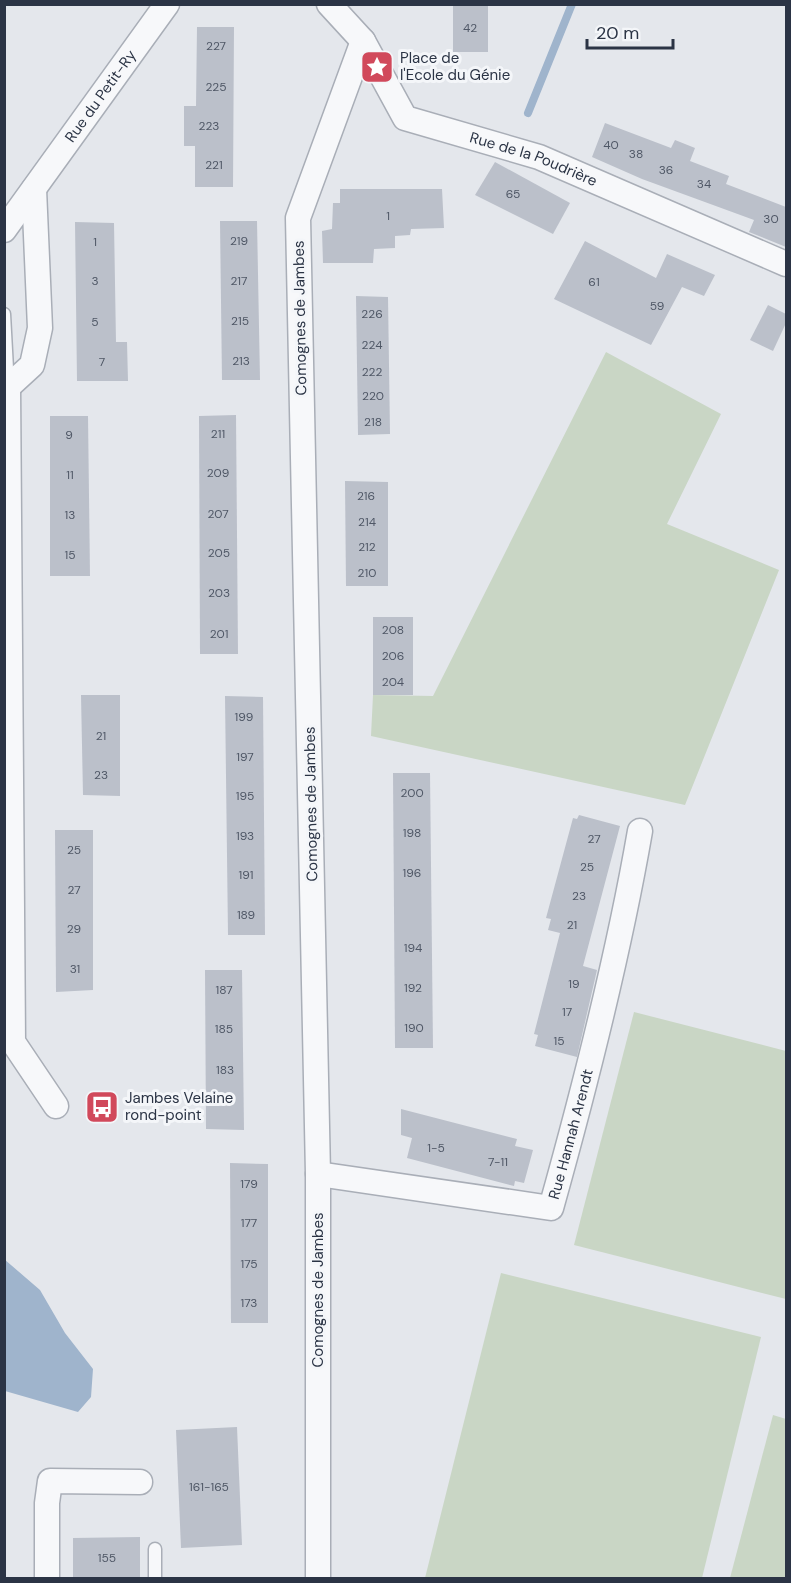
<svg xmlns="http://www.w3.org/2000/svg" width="791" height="1583" font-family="'DM Sans',sans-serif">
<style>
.green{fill:#c9d6c5}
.water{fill:#9fb4cc}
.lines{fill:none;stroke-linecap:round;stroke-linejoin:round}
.stream{stroke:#9fb4cc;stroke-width:8}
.building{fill:#bbc0ca}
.lane-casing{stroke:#a9aeb7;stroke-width:15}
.street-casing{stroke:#a9aeb7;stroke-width:27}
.lane{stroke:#f7f8fa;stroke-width:12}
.street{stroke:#f7f8fa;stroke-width:24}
.labels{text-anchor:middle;stroke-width:6;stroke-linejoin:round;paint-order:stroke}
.number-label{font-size:12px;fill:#4f5766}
.poi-label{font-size:15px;fill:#2b3445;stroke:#f4f6f9;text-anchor:start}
.street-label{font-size:15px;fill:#2b3445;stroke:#f4f6f9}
</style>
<rect width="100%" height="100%" fill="#e4e7ec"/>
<g class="green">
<path d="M606,352L721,414L667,524L779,570L685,805L371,736L373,695L433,696Z"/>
<path d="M634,1012L786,1051V1299L574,1245Z"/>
<path d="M501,1273L761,1337L702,1578H425Z"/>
<path d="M773,1415L786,1419V1578H730Z"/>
</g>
<path class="water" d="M4,1259L40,1290L65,1333L93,1369L91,1397L78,1412L5,1391Z"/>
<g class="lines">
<path class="stream" d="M528,113L572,4"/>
</g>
<g class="building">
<rect x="453" y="4" width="35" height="48"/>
<path d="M197,27H234L233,187H195V146H184V106H196Z"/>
<path d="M605,123L671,148L675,140L695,148L690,161L729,176L726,184L786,207V247L749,232L754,220L642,179L592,157Z"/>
<path d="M495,162L570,203L553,234L475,195Z"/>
<path d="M340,189H442L444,228L411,229L410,235L395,236V248L374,249L373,263H323L322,231L332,229L333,203H340Z"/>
<path d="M220,221H257L260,380H222Z"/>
<path d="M75,222L114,223L116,342H127L128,381H77Z"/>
<path d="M585,241L656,278L667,254L715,275L704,296L682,287L651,345L554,299Z"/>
<path d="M356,296L388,297L390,434L358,435Z"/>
<path d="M768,305L786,314V323L773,351L750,340Z"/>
<path d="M236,415L238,654H200L199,416Z"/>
<path d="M50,416H88L90,576H50Z"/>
<path d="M345,481L388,482V586H346Z"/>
<rect x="373" y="617" width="40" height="78"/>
<path d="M81,695H120V796L83,795Z"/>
<path d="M225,696L263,697L265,935H228Z"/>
<path d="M393,773H430L433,1048H395Z"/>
<path d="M579,815L620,826L583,966L597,970L577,1057L535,1046L538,1035L534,1034L560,933L548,930L551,919L546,918L573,818L577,819Z"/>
<path d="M55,830H93V990L56,992Z"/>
<path d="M205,970H242L244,1130L206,1129Z"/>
<path d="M401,1109L517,1139L515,1146L533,1150L524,1183L515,1181L514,1186L407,1158L412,1138L401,1135Z"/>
<path d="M230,1163L268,1164V1323H231Z"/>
<path d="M237,1427L242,1545L181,1548L176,1430Z"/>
<path d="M140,1537V1578H73V1538Z"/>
</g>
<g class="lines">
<g class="lane-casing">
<g id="lane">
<path d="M4,314L8,387"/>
<path d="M155,1549V1578"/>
</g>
</g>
<g class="street-casing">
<g id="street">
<path id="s1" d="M329,4L363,41L405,118L539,157L786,264"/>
<path id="s2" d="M4,230L167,4"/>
<path d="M4,383L8,387L13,1042L56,1106"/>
<path d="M8,387L32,365L40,328L34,189"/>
<path id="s3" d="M318,1174L551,1208C586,1083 618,958 640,831"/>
<path d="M47,1578V1503L50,1481L140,1482"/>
<path d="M318,1578V1174L298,218L363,41"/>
</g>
</g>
<use href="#lane" class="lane"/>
<use href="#street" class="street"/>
</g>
<defs>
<g id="sight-square" transform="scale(1.725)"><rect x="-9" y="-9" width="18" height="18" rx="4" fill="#d1495b" stroke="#f4f6f9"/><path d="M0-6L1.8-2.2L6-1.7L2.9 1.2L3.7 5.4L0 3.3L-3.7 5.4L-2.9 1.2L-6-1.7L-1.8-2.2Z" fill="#fff"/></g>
<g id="bus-square" transform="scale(1.725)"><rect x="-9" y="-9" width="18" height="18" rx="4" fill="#d1495b" stroke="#f4f6f9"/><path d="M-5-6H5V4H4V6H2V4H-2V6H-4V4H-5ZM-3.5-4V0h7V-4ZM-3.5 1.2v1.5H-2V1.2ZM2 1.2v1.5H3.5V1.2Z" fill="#fff"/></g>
</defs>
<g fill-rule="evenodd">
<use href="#sight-square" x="377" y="67"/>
<use href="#bus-square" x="102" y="1107"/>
</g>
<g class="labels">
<g class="number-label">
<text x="470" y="32">42</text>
<text x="216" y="50">227</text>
<text x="216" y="91">225</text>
<text x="209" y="130">223</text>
<text x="611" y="149">40</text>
<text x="636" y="158">38</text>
<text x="214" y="169">221</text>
<text x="666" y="174">36</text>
<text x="704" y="188">34</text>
<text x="513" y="198">65</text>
<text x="388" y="220">1</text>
<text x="771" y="223">30</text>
<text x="239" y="245">219</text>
<text x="95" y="246">1</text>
<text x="95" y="285">3</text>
<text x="239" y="285">217</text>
<text x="594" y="286">61</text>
<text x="657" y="310">59</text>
<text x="372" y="318">226</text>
<text x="240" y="325">215</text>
<text x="95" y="326">5</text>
<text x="372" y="349">224</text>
<text x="241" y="365">213</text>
<text x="102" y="366">7</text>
<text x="372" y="376">222</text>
<text x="373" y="400">220</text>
<text x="373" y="426">218</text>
<text x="218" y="438">211</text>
<text x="69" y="439">9</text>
<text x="218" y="477">209</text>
<text x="70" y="479">11</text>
<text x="366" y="500">216</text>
<text x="218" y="518">207</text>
<text x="70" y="519">13</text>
<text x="367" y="526">214</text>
<text x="367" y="551">212</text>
<text x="219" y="557">205</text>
<text x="70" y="559">15</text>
<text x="367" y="577">210</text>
<text x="219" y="597">203</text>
<text x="393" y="634">208</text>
<text x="219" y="638">201</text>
<text x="393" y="660">206</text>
<text x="393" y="686">204</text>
<text x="244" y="721">199</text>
<text x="101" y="740">21</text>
<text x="245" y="761">197</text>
<text x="101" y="779">23</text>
<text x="412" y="797">200</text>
<text x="245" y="800">195</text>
<text x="412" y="837">198</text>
<text x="245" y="840">193</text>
<text x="594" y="843">27</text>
<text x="74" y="854">25</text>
<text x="587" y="871">25</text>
<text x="412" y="877">196</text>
<text x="246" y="879">191</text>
<text x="74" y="894">27</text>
<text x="579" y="900">23</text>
<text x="246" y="919">189</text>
<text x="572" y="929">21</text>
<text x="74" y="933">29</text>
<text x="413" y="952">194</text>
<text x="75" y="973">31</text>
<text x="574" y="988">19</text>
<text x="413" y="992">192</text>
<text x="224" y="994">187</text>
<text x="567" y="1016">17</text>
<text x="414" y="1032">190</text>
<text x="224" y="1033">185</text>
<text x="559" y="1045">15</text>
<text x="225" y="1074">183</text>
<text x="436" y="1152">1-5</text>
<text x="498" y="1166">7-11</text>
<text x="249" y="1188">179</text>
<text x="249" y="1227">177</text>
<text x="249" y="1268">175</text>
<text x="249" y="1307">173</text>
<text x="209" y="1491">161-165</text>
<text x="107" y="1562">155</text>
</g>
<g class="poi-label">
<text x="400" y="63">Place de<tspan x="400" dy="17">l'Ecole du Génie</tspan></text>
<text x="125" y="1103">Jambes Velaine<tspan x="125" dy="17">rond-point</tspan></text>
</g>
<g class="street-label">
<text dy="5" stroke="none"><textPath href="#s2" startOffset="165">Rue du Petit-Ry</textPath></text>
<text dy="5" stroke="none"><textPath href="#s1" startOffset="273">Rue de la Poudrière</textPath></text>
<text transform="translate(300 318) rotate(-91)" y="5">Comognes de Jambes</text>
<text transform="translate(311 804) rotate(-91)" y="5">Comognes de Jambes</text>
<text dy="5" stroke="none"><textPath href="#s3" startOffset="312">Rue Hannah Arendt</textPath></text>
<text transform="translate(318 1290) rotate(-90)" y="5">Comognes de Jambes</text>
</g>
</g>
<rect width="791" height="1583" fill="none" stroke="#2b3445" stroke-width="12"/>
<path d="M587 39v9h86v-9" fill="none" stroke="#2b3445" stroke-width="3"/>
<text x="596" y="39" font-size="18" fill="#2b3445" stroke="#f4f6f9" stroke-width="4.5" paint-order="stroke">20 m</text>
</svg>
